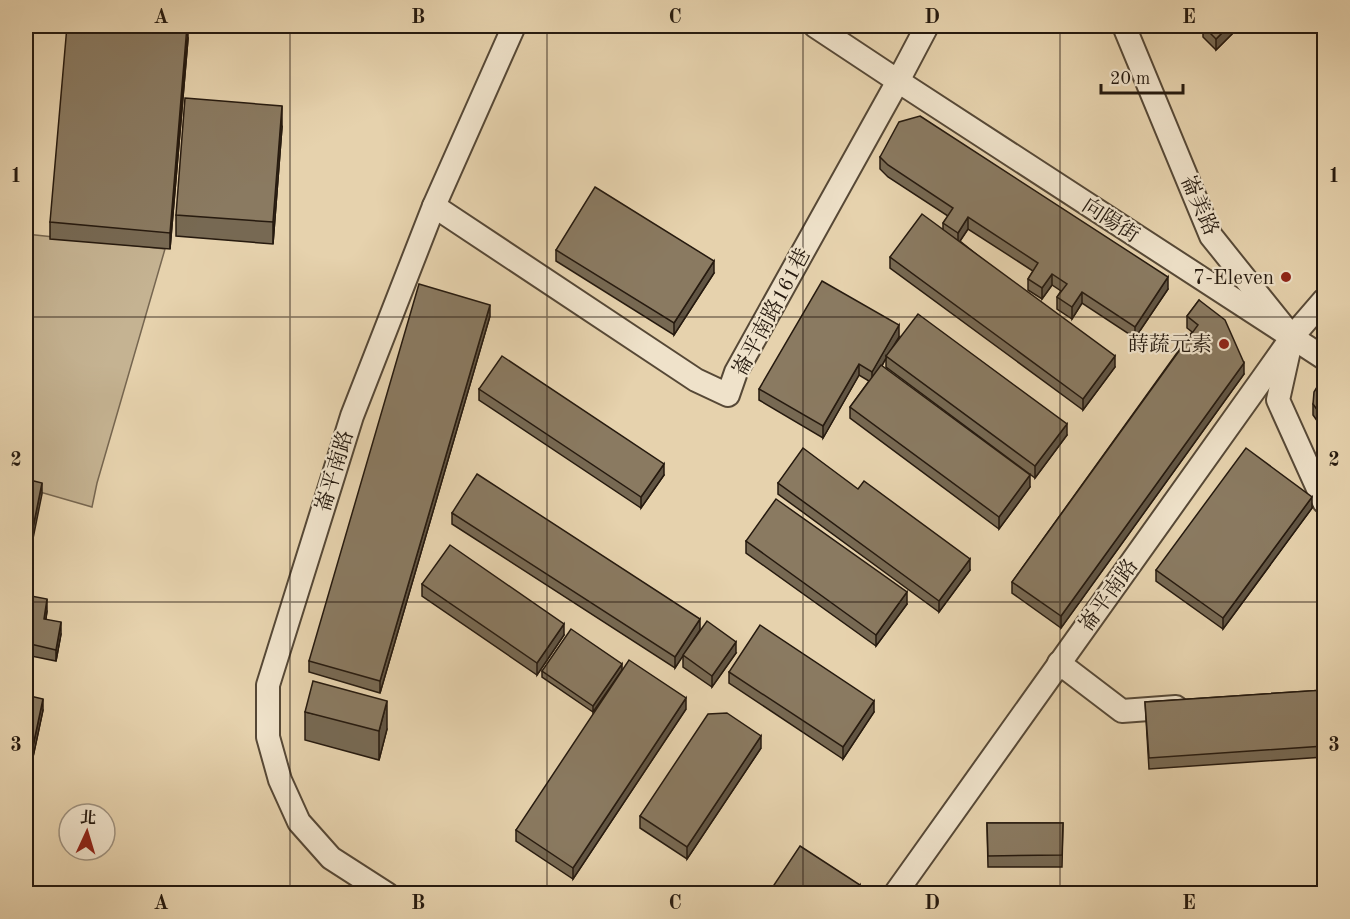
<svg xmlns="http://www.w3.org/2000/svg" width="1350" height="919" font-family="'Old Standard TT','Noto Serif TC',serif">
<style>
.green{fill:#c5b392;stroke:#766650;stroke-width:1.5}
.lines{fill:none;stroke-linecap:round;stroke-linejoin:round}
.street-casing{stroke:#564836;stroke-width:26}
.street{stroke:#efe2ca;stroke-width:22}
.wall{fill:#776953;stroke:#261a0f;stroke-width:1.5}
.shaded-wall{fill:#615544;stroke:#261a0f;stroke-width:1.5}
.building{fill:#8a7a61;stroke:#261a0f;stroke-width:1.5}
.grid{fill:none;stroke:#261a0f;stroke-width:1.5;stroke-opacity:0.55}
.poi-dot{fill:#8f2418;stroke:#efe2ca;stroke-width:2}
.labels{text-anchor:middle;stroke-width:4.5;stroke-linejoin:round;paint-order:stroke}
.street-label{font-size:21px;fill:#261a0f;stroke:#efe2ca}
.poi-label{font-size:21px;fill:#261a0f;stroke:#efe2ca;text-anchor:end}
.neatline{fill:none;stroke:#261a0f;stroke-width:2}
.grid-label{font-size:20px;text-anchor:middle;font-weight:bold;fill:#261a0f}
</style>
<rect width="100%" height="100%" fill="#e6d2ad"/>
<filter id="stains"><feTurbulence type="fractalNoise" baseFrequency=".00333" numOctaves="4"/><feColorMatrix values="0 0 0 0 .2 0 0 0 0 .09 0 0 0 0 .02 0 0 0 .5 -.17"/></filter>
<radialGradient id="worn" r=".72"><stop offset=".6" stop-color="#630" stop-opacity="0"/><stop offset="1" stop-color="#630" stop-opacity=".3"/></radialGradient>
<path class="green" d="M26,234L165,249L97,483L92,507L26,488Z"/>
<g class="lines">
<g class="street-casing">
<g id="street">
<path d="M815,26L898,81L1324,358"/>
<path d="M1124,26L1211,236L1292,337L1278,400L1324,502"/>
<path d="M434,206L696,380L728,395L736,372L898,81L927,26"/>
<path d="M1059,663L1122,711L1176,707"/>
<path d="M387,894L331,858L299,822L280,780L268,737V685L352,416L434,206L514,26"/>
<path d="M895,894L1263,378L1292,337L1324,300"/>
</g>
</g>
<use href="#street" class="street"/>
</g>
<g class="wall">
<path d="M1203,26H1240L1216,50L1203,37Z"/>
<path d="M188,39L170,249L50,239V222Z"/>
<path d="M282,127L273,244L176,236V215Z"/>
<path d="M880,157L1168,289L1135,338L1082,303L1072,319L1057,309V297L1061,291L1052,285L1042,299L1028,290V279L1033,271L968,229L960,241L1115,367L1083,410L890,268V257L943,229V223L948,216L888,177L880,169Z"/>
<path d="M556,250L714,273L674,335L556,261Z"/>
<path d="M1199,300L1244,374L1061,628L1012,593V582L1192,332L1187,328V316Z"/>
<path d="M490,316L380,693L309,672V661Z"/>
<path d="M899,337L893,347L1067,435L1035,478L886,367V358L882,366L1030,487L999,529L850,418V407L869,381L859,375L823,438L759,400V389Z"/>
<path d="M1324,382V428L1320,425L1313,415V404Z"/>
<path d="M479,389L664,475L641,508L479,400Z"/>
<path d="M778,483L970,570L939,612L778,494Z"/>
<path d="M1312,508L1223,629L1156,581V570Z"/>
<path d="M452,513L700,630L685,652L736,653L712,687L683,667V655L675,668L452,524Z"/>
<path d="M746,541L907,604L876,646L746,553Z"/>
<path d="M422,584L564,635L537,675L422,596Z"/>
<path d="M26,595L47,611L46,619L61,634L56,661L26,655Z"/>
<path d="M622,670L593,712L542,677V671Z"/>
<path d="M729,672L874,712L843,759L729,683Z"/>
<path d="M1324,690V757L1149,769L1145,702Z"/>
<path d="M26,695L43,710L33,757L26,756Z"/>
<path d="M686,709L573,879L516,841V830Z"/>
<path d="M305,712L387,729L379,760L305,740Z"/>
<path d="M761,748L687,859L640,828V816Z"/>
<path d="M987,823H1063L1062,867H988Z"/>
</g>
<g class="shaded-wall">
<path d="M188,26V39L170,249V233Z"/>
<path d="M1229,26H1240L1216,50V39Z"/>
<path d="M282,106V127L273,244V222Z"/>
<path d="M968,217V229L958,244V233Z"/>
<path d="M714,261V273L674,335V323Z"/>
<path d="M1052,274V285L1042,299V288Z"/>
<path d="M1168,277V289L1135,338V327Z"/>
<path d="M1082,292V303L1072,319V307Z"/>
<path d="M490,305V316L380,693V681Z"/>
<path d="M899,325V337L887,357L886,356V358L872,383V372Z"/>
<path d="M1115,356V367L1083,410V399Z"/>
<path d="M1244,363V374L1061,628V616Z"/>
<path d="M859,364V375L823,438V426Z"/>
<path d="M1067,424V435L1035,478V466Z"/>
<path d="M664,464V475L641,508V497Z"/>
<path d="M1030,475V487L999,529V517Z"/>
<path d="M42,483V494L26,573V562Z"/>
<path d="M1312,497V508L1223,629V618Z"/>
<path d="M970,559V570L939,612V601Z"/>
<path d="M907,592V604L876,646V635Z"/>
<path d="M47,599V611L44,630V619Z"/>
<path d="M700,619V630L675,668V657Z"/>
<path d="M61,622V634L56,661V650Z"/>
<path d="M564,624V635L537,675V663Z"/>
<path d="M736,642V653L712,687V676Z"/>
<path d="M622,664V670L593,712V706Z"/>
<path d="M686,698V709L573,879V868Z"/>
<path d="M43,699V710L33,757V746Z"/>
<path d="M387,701V729L379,760V731Z"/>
<path d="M874,701V712L843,759V747Z"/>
<path d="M761,736V748L687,859V847Z"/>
<path d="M860,885V894H854Z"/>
</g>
<g class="building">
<path d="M67,26H187L170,233L50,222Z"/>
<path d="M1203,26H1229L1216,39Z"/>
<path d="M185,98L282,106L273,222L176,215Z"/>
<path d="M920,116L1168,277L1135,327L1082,292L1072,307L1057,297L1067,284L1052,274L1042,288L1028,279L1038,263L968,217L958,233L943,223L953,208L888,165L880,157L899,122Z"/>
<path d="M595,187L714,261L674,323L556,250Z"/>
<path d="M922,214L1115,356L1083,399L890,257Z"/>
<path d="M822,281L899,325L872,372L859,364L823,426L759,389Z"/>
<path d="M419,284L490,305L380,681L309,661Z"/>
<path d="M1199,300L1225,320L1244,363L1061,616L1012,582L1198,325L1187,316Z"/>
<path d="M918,314L1067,424L1035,466L886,356Z"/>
<path d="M502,356L664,464L641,497L479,389Z"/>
<path d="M881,365L1030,475L999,517L850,407Z"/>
<path d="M1324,382V417L1320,414L1313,404L1314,392L1317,387Z"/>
<path d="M803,448L858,489L864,481L970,559L939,601L778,483Z"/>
<path d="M1246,448L1312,497L1223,618L1156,570Z"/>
<path d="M477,474L700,619L675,657L452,513Z"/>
<path d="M26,479L42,483L26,562Z"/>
<path d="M776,499L907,592L876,635L746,541Z"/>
<path d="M450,545L564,624L537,663L422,584Z"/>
<path d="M26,595L47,599L44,619L61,622L56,650L26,643Z"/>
<path d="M707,621L736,642L712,676L683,655Z"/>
<path d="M760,625L874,701L843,747L729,672Z"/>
<path d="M571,629L622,664L593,706L542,671Z"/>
<path d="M629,660L686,698L573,868L516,830Z"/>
<path d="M313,681L387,701L379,731L305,712Z"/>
<path d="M1324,690V746L1149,758L1145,702Z"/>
<path d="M26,695L43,699L33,746L26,744Z"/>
<path d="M727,713L761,736L687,847L640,816L708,714Z"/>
<path d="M987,823H1063L1062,855L988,856Z"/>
<path d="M800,846L860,885L854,894H768Z"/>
</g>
<path class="grid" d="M290,26V894M547,26V894M803,26V894M1060,26V894M26,317H1324M26,602H1324"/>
<g class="poi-dot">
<circle cx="1286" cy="277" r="6"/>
<circle cx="1224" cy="344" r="6"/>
</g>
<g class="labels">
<g class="street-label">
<text transform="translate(1200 205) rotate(66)" y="7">崙美路</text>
<text transform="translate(1111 220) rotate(33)" y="7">向陽街</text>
<text transform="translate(771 312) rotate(-62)" y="7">崙平南路161巷</text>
<text transform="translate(334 471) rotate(-73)" y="7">崙平南路</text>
<text transform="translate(1108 595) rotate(-54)" y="7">崙平南路</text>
</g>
<g class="poi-label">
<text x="1274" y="284">7-Eleven</text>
<text x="1212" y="351">蒔蔬元素</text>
</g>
</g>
<rect width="1350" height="919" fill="none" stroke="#e6d2ad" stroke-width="66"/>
<g transform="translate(87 832) rotate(4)"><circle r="28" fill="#efe2ca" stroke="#9f927f" stroke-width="1.5"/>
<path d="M0-4.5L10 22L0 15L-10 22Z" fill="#8f2418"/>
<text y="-9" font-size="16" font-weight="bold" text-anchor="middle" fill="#261a0f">北</text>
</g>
<path d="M1101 84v9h82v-9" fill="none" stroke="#261a0f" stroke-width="3"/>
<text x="1110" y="84" font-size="18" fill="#261a0f" stroke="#efe2ca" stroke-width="4.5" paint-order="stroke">20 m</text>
<rect x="33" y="33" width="1284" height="853" class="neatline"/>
<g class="grid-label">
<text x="161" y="23">A</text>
<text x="418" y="23">B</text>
<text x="675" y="23">C</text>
<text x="932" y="23">D</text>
<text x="1189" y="23">E</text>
<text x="16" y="182">1</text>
<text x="1334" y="182">1</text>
<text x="16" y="466">2</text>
<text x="1334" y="466">2</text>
<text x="16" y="751">3</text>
<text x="1334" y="751">3</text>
<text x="161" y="909">A</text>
<text x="418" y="909">B</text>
<text x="675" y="909">C</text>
<text x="932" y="909">D</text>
<text x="1189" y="909">E</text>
</g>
<rect width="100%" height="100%" filter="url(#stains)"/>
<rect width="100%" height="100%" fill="url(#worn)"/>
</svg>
